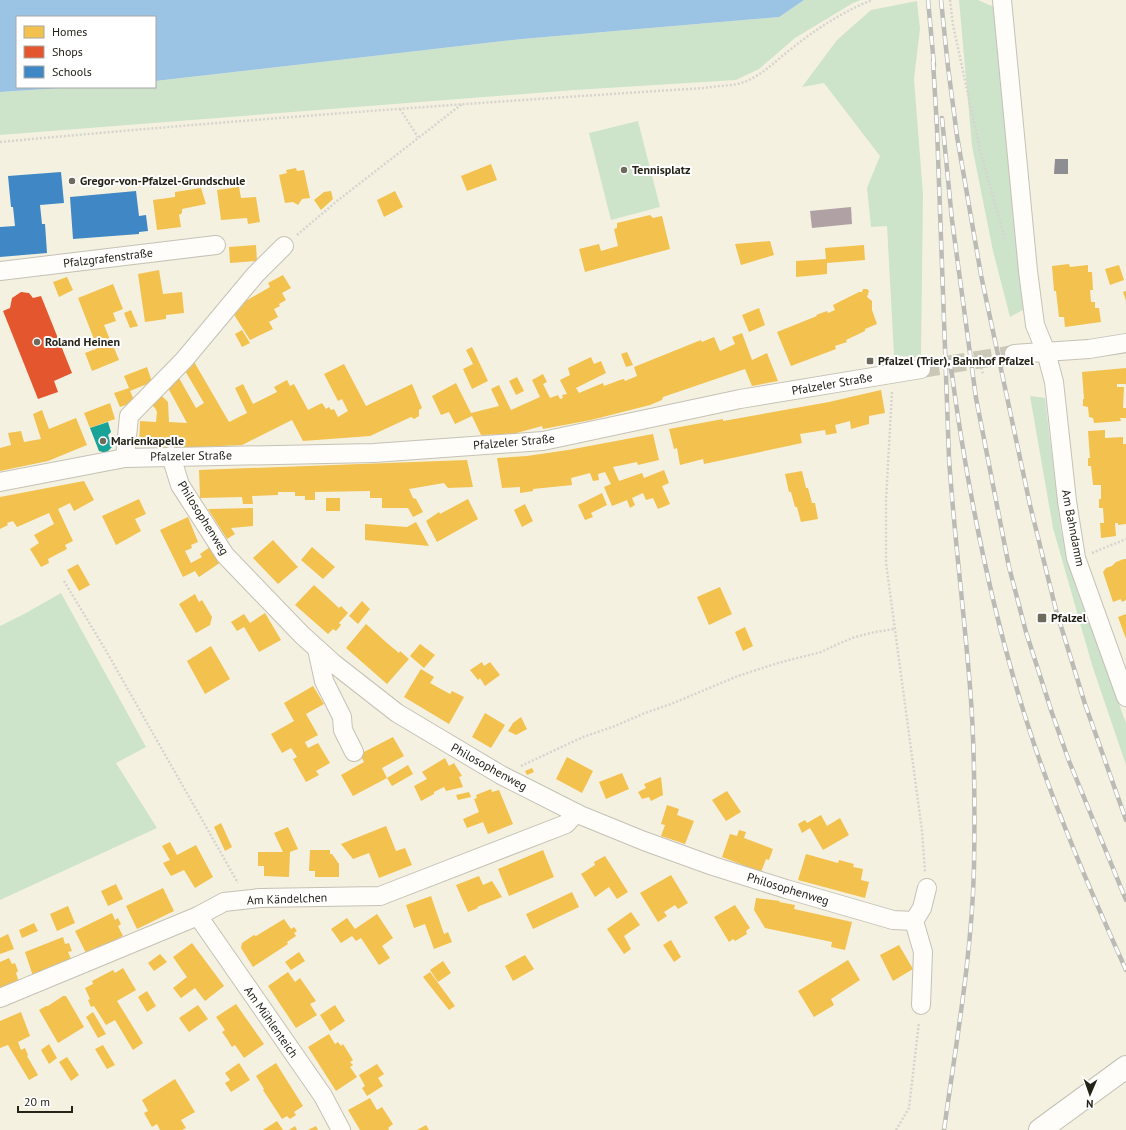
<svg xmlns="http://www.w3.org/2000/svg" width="1126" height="1130" font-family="'PT Sans',sans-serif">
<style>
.green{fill:#cde4cb}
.water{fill:#9bc3e4}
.homes{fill:#f2c14e}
.shops{fill:#e4572e}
.schools{fill:#3f88c5}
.public{fill:#17a398}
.industry{fill:#8d8d92}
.building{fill:#b0a2a4}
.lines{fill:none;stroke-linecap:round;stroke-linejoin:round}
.minor-tunnel{stroke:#cbc8b8;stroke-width:18;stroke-dasharray:18 9;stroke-linecap:butt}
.minor-casing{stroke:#c5c1b5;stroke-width:20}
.major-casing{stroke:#c5c1b5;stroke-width:24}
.path{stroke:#d6d4cf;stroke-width:2.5;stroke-dasharray:2 2;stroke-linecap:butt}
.minor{stroke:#fefdfa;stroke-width:18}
.major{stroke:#fefdfa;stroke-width:22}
.rail-casing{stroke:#bbbbb6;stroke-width:4.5}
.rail{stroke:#fff;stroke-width:3;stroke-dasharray:9;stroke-linecap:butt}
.poi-dot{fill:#6e6b5e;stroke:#fff;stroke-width:1.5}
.labels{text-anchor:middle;stroke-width:4;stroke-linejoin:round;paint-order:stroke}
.poi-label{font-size:12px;font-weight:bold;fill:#252318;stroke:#fff;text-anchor:start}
.street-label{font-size:12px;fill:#252318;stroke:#fff}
</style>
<rect width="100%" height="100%" fill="#f5f1e0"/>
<g class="green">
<path d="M804,0H861L853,3L795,38L759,69L736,80L575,90L0,135V92L77,87H155V81L522,39L778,17Z"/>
<path d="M959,0H978L994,7L1025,309L1010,317L993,251L972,146Z"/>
<path d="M917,1L920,29L914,79L923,194L921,358L894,355L887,226L871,227L867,188L880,156L824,83L802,87L837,40L871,10Z"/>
<path d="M638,121L660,207L611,220L589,133Z"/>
<path d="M1030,396L1045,398L1061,530L1075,585L1126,723V765L1092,665L1053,528Z"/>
<path d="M61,593L146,747L116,763L157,828L0,900V626L26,613Z"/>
</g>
<path class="water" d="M0,0H804L779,17L522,39L155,81V17H17V87H77L0,92Z"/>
<g class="homes">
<path d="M491,164L497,180L467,191L461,176Z"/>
<path d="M296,168L297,171L304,170L310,198L302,199L298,205L293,202L285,203L279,175L287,173L286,170Z"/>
<path d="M239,187L241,198L256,197L260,222L248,224L247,218L221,220L217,190Z"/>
<path d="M201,188L206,204L182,209V213L179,215L181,227L157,230L153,200L175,197V192Z"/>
<path d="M331,191L333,199L321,210L314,200L324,192Z"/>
<path d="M395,191L403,207L384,217L377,200Z"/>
<path d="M650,215L653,218L662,216L670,249L585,272L579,249L599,244L601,251L618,246L614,229L617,228V223Z"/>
<path d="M770,241L774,255L741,265L735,244Z"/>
<path d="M256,245L257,261L230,263L229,247Z"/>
<path d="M864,245L865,260L827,263V274L796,277V261L826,259L825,248Z"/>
<path d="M1069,264L1070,267L1088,265V272H1092L1093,290H1090L1091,302H1095V308H1099L1101,322L1065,327L1064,317H1059L1056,291H1054L1052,266Z"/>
<path d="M1119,265L1124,280L1110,285L1105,269Z"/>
<path d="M159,270L163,294L182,292L184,313L166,315V319L145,322L138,274Z"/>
<path d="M283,275L291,288L282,293L286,300L279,304L280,306L274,309L278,317L269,322L273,329L250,340L233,313L244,302L270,287L268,283Z"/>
<path d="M67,277L73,290L59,297L53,282Z"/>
<path d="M113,284L123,309L113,313L116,321L104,325L111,342L97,347L78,298Z"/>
<path d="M863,289H867L869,291L867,297L872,301V310L877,324L865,329V331L846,340L847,342L835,346L836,349L791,366L777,332L817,316L816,315L827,311L828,313L835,310L833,305L859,292H862Z"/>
<path d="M1126,291V301L1123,292Z"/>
<path d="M759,308L765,325L749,332L742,315Z"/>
<path d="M131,310L138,326L130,328L124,313Z"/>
<path d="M242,330L250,343L242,347L235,334Z"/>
<path d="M742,333L752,360L767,353L778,381L752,386L745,369L663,397L662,400L650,405L591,420L543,429L542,426L513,434L481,435L472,416L455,424L449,412L441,415L432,396L456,383L471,413L499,406L491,389L499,385L511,410L540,397L532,380L543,374L547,382L543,384L550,398L558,395L560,399L563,398L562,395L567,394L560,380L570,375L568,368L591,357L594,364L601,361L606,373L576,388L579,393L603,383L604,386L620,380L624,379L625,381L637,376L634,367L701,340L702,342L714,337L720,351L735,344L732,337Z"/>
<path d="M112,343L119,360L92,371L85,353Z"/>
<path d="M472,347L488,381L472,389L463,369L473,364L466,350Z"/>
<path d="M627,352L633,365L626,367L621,354Z"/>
<path d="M193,360L229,422L247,413L235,388L243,384L253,404L277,392L274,387L287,380L290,386L294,384L308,410L322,403L326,409L329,407L331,410L334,409L338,417L348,411L342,399L338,401L324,374L344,364L366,406L412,384L422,408L419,410V416L414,419L411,417L370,436L303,441L292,420L242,445L201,447H139L140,421L156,422L157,412L155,408L149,402L159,393L168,402L169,422L187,423L167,386L179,378L196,408L204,403L184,369Z"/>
<path d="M147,367L152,382L130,391L135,402L120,407L114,393L129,388L124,376Z"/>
<path d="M1126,368V384H1117V387H1124L1123,408H1126V418H1120L1121,421L1094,423L1093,418L1089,417L1088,407L1083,406V399H1084L1082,372Z"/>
<path d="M517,377L524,391L516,395L509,381Z"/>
<path d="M881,390L885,413L869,416V424L851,429L850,421L835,425L837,433L826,435L825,430L800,434L802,443L704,464L703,459L680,465L677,448L674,449L669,429L723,419V421L829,402Z"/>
<path d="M110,403L115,419L90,428L84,413Z"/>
<path d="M42,410L49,429L76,418L87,445L48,461L0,471V448L11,445L8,433L21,431L24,442L41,439L33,414Z"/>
<path d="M1105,430V438L1123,437V444H1126V524L1118,525V523H1115L1116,536L1101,538L1100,523H1104L1103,508H1099V499H1101V485H1093L1091,466H1088V458H1090L1088,431Z"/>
<path d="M653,434L659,460L638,465L637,462L613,467L619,481L642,473L644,478L664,470L669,483L662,486L670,504L658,509L653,498L646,500L643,493L632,498L635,505L630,508L627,500L612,506L604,487L611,484L605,472L598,474L599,480L593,481L590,473L571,478L572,485L533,489V491L520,493V487L502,488L497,458L527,456L568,450Z"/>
<path d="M467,460L473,487L448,488L444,483L409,489L413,498L416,499L423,512L413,517L408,508H382V498H370V491L315,492V500H305V496H295V492H278V495L252,496L253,504H243L242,497L200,498L199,470Z"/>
<path d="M802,471L806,488H808L812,503H815L818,519L801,522L797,507H795L791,492H789L785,474Z"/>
<path d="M84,481L94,500L74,511L70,503L58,509L73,541L65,545L67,549L48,559L49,563L41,567L30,549L39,543L34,535L54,524L49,513L17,527L13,521L7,523L8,525L0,529V497Z"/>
<path d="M602,493L607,505L591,513L593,517L585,520L578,505Z"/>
<rect x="326" y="498" width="14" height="13"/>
<path d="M139,499L146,514L135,519L141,531L116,545L102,516Z"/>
<path d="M468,499L478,519L437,542L426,521L439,512L440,514Z"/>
<path d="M525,504L533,521L522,527L514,510Z"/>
<path d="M253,508V526L231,528L235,534L227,539L208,509Z"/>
<path d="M188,517L198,542L191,545L192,548L185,551L191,563L202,557L200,554L210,547L221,562L199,577L195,571L183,577L160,530Z"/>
<path d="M416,522L429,546L365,540V524L407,527Z"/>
<path d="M273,540L298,567L278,584L253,558Z"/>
<path d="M312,547L335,567L323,579L301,560Z"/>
<path d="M1124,559H1126V600L1122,602L1121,599L1113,602L1103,572L1106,568L1112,566L1116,562Z"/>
<path d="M78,564L90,585L79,591L67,570Z"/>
<path d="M314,585L339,608L341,606L348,613L339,623L341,625L336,631L333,629L328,634L295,605Z"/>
<path d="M720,587L732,614L709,625L697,597Z"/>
<path d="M195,594L199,602L202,600L212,617L210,625L196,633L179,604Z"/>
<path d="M362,601L370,609L358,624L349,616Z"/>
<path d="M265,613L281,640L259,652L244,627L237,631L231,622L244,614L250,623Z"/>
<path d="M1126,614V639L1118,617Z"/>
<path d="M366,624L387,643L399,653L400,651L409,659L387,684L346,648Z"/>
<path d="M745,627L753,646L743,651L735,632Z"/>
<path d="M420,644L435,655L424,668L410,656Z"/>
<path d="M211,646L230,679L205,694L187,661Z"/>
<path d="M482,662L484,666L490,662L500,675L485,686L480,678L478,680L470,670Z"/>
<path d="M421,669L434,677L430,683L450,694L452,691L464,697L449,724L404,697Z"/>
<path d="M313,686L324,704L306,714L318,735L305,742L308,748L318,743L330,763L316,771L319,775L306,782L293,759L297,757L291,748L282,753L271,734L294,721L284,703Z"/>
<path d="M485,713L505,725L491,748L472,737Z"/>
<path d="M521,717L527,729L516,735L508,731L513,723Z"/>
<path d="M393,737L404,756L382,768L387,778L408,765L413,774L392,786L387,778L353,796L341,775L364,762L360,754Z"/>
<path d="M567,757L593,771L582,793L556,779Z"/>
<path d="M445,758L449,766L454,763L462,776L459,777L463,787L446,791L444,787L434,792V794L421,801L414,786L427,779L422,772Z"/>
<path d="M532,768L534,772L527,775L525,771Z"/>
<path d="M622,773L629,789L606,799L599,782Z"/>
<path d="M661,777L663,795L651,801L649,797L642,799L638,792L646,788L644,784Z"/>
<path d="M491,789L492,792L499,790L513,824L488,834L483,822L467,828L463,819L479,812L474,799L477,798L476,795Z"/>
<path d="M727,791L741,812L726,821L712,800Z"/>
<path d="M469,792L471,797L458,800L456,795Z"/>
<path d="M667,805L679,809L677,815L694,821L685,844L661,836L665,825L661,824Z"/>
<path d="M821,815L827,826L840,818L849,835L823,850L810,828L802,833L798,824L805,820L807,823Z"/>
<path d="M221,823L232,847L225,851L214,827Z"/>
<path d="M386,826L396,851L405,848L412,865L379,878L369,853L353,859L341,844Z"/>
<path d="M288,827L298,849L290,852L289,877L264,876V866H258V852H283L274,833Z"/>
<path d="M739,830L746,832L744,838L773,849L769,860L766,859L761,872L722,857L730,834L737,836Z"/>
<path d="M170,842L177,855L196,845L213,877L195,888L184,870L171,876L163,863L170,860L162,846Z"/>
<path d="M310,850H330V854H332L337,861L338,863H339V877H315V871H309Z"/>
<path d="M543,850L554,877L509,896L498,869Z"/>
<path d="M806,854L838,863L839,860L854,864L853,867L863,869L861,880L869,882L865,898L798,880Z"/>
<path d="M605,856L628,892L617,899L609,887L595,897L581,874L595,865L594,862Z"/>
<path d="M671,875L688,903L678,909L675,905L664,912L667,916L658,922L640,893Z"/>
<path d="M479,876L483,885L492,881L502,897L477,907L478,908L468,912L456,885Z"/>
<path d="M116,884L123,899L108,906L101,891Z"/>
<path d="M163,888L174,911L137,929L126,906Z"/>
<path d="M572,892L579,907L533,929L526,914Z"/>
<path d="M431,896L444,934L448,932L452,942L434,949L425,924L414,928L406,905Z"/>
<path d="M756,898L780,901L779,902L795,905L794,909L852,922L845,950L831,947L832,942L765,928L754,910Z"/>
<path d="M735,905L750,928L746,931L747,934L735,941L733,939L729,942L714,917Z"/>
<path d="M68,906L75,923L57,931L50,914Z"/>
<path d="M631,912L640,925L624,936L631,949L624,954L607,929Z"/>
<path d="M112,913L115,920L118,918L121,924L118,926L123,936L87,955L75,931Z"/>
<path d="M377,914L393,938L382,946L390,958L379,965L361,938L356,941L352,936L341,943L331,929L347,918L355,929Z"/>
<path d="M284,919L291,929L294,927L297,931L294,933L296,936L287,942L288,944L253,967L241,948L242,943L254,935L256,936Z"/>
<path d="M34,923L38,931L22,938L19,930Z"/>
<path d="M8,934L14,949L0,954V938Z"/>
<path d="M63,937L65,944L69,943L72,951L68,952L72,961L33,976L25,952Z"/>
<path d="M671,940L681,957L674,962L663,945Z"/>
<path d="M192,943L224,986L205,1001L195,988L181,998L173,988L187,977L173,957Z"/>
<path d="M899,945L913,969L893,981L880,955Z"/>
<path d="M299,952L305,961L291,970L285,962Z"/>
<path d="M160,954L167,962L154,971L148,963Z"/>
<path d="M525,955L534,969L513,981L505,966Z"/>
<path d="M9,958L12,964L15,963L18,971L16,973L19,982L0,991V962Z"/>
<path d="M848,960L860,980L831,999L834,1005L814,1017L798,991Z"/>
<path d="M443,961L451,973L438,982L430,970Z"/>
<path d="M123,968L136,990L117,1001L143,1043L133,1050L115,1020L106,1025L94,1006L91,1007L88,1000L90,999L85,988L93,984L92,981L113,970L115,973Z"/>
<path d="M288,972L295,982L300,978L316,1001L310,1004L317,1015L296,1028L268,986Z"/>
<path d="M430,972L455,1006L449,1010L423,977Z"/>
<path d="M147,991L156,1006L147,1012L138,997Z"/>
<path d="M63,996H66L84,1027L58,1043L39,1010L46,1006H48Z"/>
<path d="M236,1004L264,1044L244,1058L235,1045L232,1047L227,1039L222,1032L225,1030L216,1017Z"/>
<path d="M198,1005L208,1019L189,1032L179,1018Z"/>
<path d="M335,1005L345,1021L330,1031L320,1015Z"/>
<path d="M21,1012L30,1036L18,1042L21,1050L25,1048L28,1055L27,1056L38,1075L29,1080L8,1045L0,1048V1021Z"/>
<path d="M93,1012L106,1034L98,1038L86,1017Z"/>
<path d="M329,1034L335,1044L338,1042L341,1046L343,1044L353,1060L350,1062L353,1065L350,1067L357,1077L336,1091L308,1047Z"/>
<path d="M49,1044L57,1058L49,1064L41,1050Z"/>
<path d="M103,1045L115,1065L107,1069L95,1049Z"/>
<path d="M67,1057L79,1075L71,1081L59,1062Z"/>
<path d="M239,1063L250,1080L231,1092L225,1083L230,1080L225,1073Z"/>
<path d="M276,1063L303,1106L294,1112L296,1115L290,1119L287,1116L282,1119L263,1090L264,1089L256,1076Z"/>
<path d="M377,1064L384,1074L378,1078L383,1086L367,1096L362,1088L365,1086L359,1075Z"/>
<path d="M175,1079L195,1112L181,1120L186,1128L182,1130H160L157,1124L152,1127L144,1113L148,1111L142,1100Z"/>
<path d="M370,1098L377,1110L382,1107L393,1124L388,1128L389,1130H360L348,1110Z"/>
<path d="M277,1121L283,1130H263Z"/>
<path d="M426,1125L429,1130H417Z"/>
<path d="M295,1126L297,1130H289Z"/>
<path d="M316,1126L318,1130H308Z"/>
</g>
<path class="shops" d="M21,292L29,293L33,298L41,296L72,373L54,381L58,392L38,399L3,311L10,308L12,298Z"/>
<g class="schools">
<path d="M61,172L64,203L40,205L42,224H45L47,253L0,257V227L15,226L13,207H11L8,176Z"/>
<path d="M136,191L139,216L146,215L148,231L139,232V234L73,239L70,197Z"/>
</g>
<path class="public" d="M108,422L111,432L108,435L112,447L106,453L99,451L90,428Z"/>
<path class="industry" d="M1055,159H1068V174H1054Z"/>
<path class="building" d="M851,207L852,224L812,228L810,211Z"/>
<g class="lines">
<path class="minor-tunnel" d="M921,369L1014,354"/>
<g class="minor-casing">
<g id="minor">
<path d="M1002,0L1028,271L1035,325L1046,352L1054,382L1067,501L1076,558L1126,697"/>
<path d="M0,271L216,245"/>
<path d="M1014,354L1089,349L1126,343"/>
<path d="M171,456L180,485L225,555L302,635L333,663L397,713L501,775L580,815L644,841L713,866L786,889L893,920L914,921"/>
<path d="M125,458L129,416L184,360L255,275L284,246"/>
<path d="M0,482L125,458L374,453L543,441L740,399L921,369"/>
<path d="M317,649L324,681L342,717L343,730L354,752"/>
<path d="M198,916L323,1096L341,1130"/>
<path d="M0,998L198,916L224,902L260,898L380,896L566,824L576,813"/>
<path d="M921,1005L923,952L914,921L922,908L927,888"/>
</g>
</g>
<g class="major-casing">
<path id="major" d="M1040,1130L1126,1067"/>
</g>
<g class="path">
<path d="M950,0L953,25L980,150L1005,239"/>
<path d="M400,109L418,137"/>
<path d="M0,142C235,120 469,103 704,88C715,86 727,86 738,84C760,78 774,62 791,49C816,29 842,12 872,0"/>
<path d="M297,235L337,201L462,104"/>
<path d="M979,360L983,374"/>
<path d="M892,392L886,500V563L922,831L925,872"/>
<path d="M1092,553L1126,539"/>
<path d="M64,581L105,649L238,883"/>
<path d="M521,766L583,737L615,726L645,713L671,704L738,676L778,663L821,652L838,644L855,637L875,632L895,629"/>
<path d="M896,1130L909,1108L919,1022"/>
</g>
<use href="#minor" class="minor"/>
<use href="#major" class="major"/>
<g class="rail-casing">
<g id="rail">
<path d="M928,0L934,65"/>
<path d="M941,0L948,67L957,136L981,275L1030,505L1056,610L1085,704L1126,820"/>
<path d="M933,61L937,128L949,458C954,534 964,611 970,687C975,747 975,807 974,867C972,955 956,1043 944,1130"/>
<path d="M942,118L952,220L976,398L1009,567L1026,632L1052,713L1069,761L1126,900"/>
<path d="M950,360C967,491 993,622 1035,747C1061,823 1093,897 1126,970"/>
</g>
</g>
<use href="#rail" class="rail"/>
</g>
<g class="poi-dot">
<circle cx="624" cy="170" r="4"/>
<circle cx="72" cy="181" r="4"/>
<circle cx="37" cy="342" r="4"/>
<rect x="866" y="357" width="8" height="8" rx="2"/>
<circle cx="103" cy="441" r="4"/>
<rect x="1037" y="613" width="10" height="10" rx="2"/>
</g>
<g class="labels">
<g class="poi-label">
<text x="632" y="174">Tennisplatz</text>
<text x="80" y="185">Gregor-von-Pfalzel-Grundschule</text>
<text x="45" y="346">Roland Heinen</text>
<text x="878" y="365">Pfalzel (Trier), Bahnhof Pfalzel</text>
<text x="111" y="445">Marienkapelle</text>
<text x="1051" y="622">Pfalzel</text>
</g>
<g class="street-label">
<text transform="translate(108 258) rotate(-7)" y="4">Pfalzgrafenstraße</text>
<text transform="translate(832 384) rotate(-10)" y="4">Pfalzeler Straße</text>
<text transform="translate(514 442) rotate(-5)" y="4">Pfalzeler Straße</text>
<text transform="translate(191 456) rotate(-1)" y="4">Pfalzeler Straße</text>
<text transform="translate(203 518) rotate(58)" y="4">Philosophenweg</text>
<text transform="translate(1073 528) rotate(79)" y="4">Am Bahndamm</text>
<text transform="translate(489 767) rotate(29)" y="4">Philosophenweg</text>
<text transform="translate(788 889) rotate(17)" y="4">Philosophenweg</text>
<text transform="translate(287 899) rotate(-2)" y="4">Am Kändelchen</text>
<text transform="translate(271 1022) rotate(55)" y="4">Am Mühlenteich</text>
</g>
</g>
<rect x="16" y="16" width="140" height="72" fill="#ffffff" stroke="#a8a7a3"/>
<rect x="24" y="26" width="20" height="12" fill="#f2c14e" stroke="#a8a7a3"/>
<text x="52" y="36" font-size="12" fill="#252318">Homes</text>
<rect x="24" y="46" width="20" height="12" fill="#e4572e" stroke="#a8a7a3"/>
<text x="52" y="56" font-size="12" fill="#252318">Shops</text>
<rect x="24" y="66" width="20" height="12" fill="#3f88c5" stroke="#a8a7a3"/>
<text x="52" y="76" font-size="12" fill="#252318">Schools</text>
<g transform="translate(1090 1094) rotate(182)" stroke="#ffffff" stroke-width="3" paint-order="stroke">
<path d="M0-3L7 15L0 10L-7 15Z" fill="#252318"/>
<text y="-6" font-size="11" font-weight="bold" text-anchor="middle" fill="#252318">N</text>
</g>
<path d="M18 1106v6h54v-6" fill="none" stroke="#252318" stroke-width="2"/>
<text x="24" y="1106" font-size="12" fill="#252318" stroke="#ffffff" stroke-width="3" paint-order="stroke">20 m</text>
</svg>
